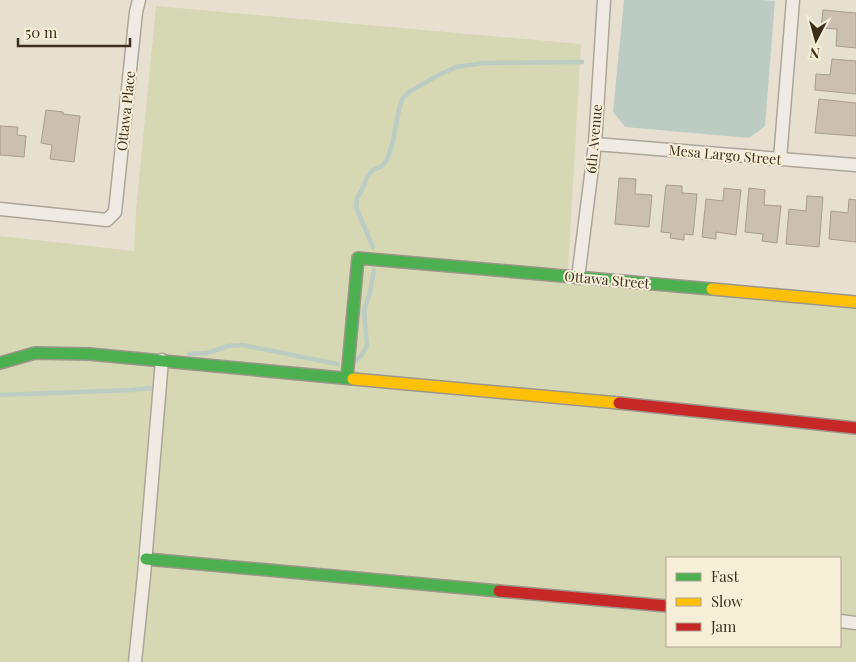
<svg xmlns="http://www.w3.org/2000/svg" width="856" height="662" font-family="'Playfair Display',serif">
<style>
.green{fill:#d6d7b3;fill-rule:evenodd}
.water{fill:#bcccc2}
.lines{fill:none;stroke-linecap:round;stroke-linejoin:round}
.stream{stroke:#bcccc2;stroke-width:4.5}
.building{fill:#cbbfb2;stroke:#a89c90}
.street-casing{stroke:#ada599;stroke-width:15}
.fast-casing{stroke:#9c958a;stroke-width:14}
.slow-casing{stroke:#9c958a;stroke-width:14}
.jam-casing{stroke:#9c958a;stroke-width:14}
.street{stroke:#efebe3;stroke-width:12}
.fast{stroke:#4caf50;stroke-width:11}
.slow{stroke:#ffc107;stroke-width:11}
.jam{stroke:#c62828;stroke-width:11}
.labels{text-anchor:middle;stroke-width:4;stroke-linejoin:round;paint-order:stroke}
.street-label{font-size:14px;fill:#3d2e20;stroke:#f7eed8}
</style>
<rect width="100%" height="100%" fill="#e7e0d1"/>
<path class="green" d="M156,6L581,44L568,270L856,299V662H0V236L134,251L136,210ZM667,558H840V646H667Z"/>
<path class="water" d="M624,0H762L775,1L765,126L749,138L625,127L613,112Z"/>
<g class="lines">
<g class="stream">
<path d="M373,247L356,207L357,198L362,190L367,177L373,170L381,167L387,160L393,141L399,109L402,99L409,92L435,77L456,67L484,63L582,62"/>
<path d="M189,354L207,353L228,346L243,345L337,364"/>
<path d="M354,362L361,356L367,346L364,311L370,292L374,270"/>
<path d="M0,395L132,390L150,388"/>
</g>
</g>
<g class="building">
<path d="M823,10L856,13V48L836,46L837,29L821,28Z"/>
<path d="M832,59L856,61V94L815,90L816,74L830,75Z"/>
<path d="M819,99L856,103V136L815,133Z"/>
<path d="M46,110L63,112V114L80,116L74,162L50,159L52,145L41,143Z"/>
<path d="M0,126L18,127L17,135L26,136L24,157L0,155Z"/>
<path d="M619,178L636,179L635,194L652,195L649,227L615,224Z"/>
<path d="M666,185L682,186V193L697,194L693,235L684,234V240L670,238L671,233L661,232Z"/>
<path d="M724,188L741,190L736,235L716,232V239L702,237L706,199L723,201Z"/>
<path d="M749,188L765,190L764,205L781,206L777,243L762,241L763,234L745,232Z"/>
<path d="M807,196L823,197L819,247L786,244L789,209L806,211Z"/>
<path d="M849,199L856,200V242L829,239L831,211L848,213Z"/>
</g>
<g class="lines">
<g class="street-casing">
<g id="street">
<path d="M595,144L856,165"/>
<path d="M780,159L793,0"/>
<path d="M0,209L107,220L115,212L136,12L139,0"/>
<path d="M578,278L595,144L604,0"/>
<path d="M840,621L856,623"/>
<path d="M135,662L144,575L162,360"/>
</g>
</g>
<g class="fast-casing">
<g id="fast">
<path d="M0,363L35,353L89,354L353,379"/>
<path d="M347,378L358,258L712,289"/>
<path d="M146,559L499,591"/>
</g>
</g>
<g class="slow-casing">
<g id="slow">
<path d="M712,289L856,302"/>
<path d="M353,379L619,403"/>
</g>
</g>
<g class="jam-casing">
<g id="jam">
<path d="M619,403L856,428"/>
<path d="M499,591L667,606"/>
</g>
</g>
<use href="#street" class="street"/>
<use href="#fast" class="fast"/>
<use href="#slow" class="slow"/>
<use href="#jam" class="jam"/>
</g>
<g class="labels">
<g class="street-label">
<text transform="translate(126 111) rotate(-84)" y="5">Ottawa Place</text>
<text transform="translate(594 139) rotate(-85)" y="5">6th Avenue</text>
<text transform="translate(725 155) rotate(5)" y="5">Mesa Largo Street</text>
<text transform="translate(607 280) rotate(5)" y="5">Ottawa Street</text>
</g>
</g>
<rect x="666" y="557" width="175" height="90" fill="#f7eed8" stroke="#ada18e"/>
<rect x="676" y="573" width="25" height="8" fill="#4caf50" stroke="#ada18e"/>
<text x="711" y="582" font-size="15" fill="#3d2e20">Fast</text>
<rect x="676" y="598" width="25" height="8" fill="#ffc107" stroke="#ada18e"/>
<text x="711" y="607" font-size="15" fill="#3d2e20">Slow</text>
<rect x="676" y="623" width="25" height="8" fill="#c62828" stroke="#ada18e"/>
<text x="711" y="632" font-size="15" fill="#3d2e20">Jam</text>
<g transform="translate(816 40) rotate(186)" stroke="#f7eed8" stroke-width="4" paint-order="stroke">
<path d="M0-4L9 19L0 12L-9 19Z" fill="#3d2e20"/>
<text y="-8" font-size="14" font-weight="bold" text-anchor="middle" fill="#3d2e20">N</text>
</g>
<path d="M18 38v8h112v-8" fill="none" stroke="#3d2e20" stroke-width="2.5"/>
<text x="25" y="38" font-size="15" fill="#3d2e20" stroke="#f7eed8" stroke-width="4" paint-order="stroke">50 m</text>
</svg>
